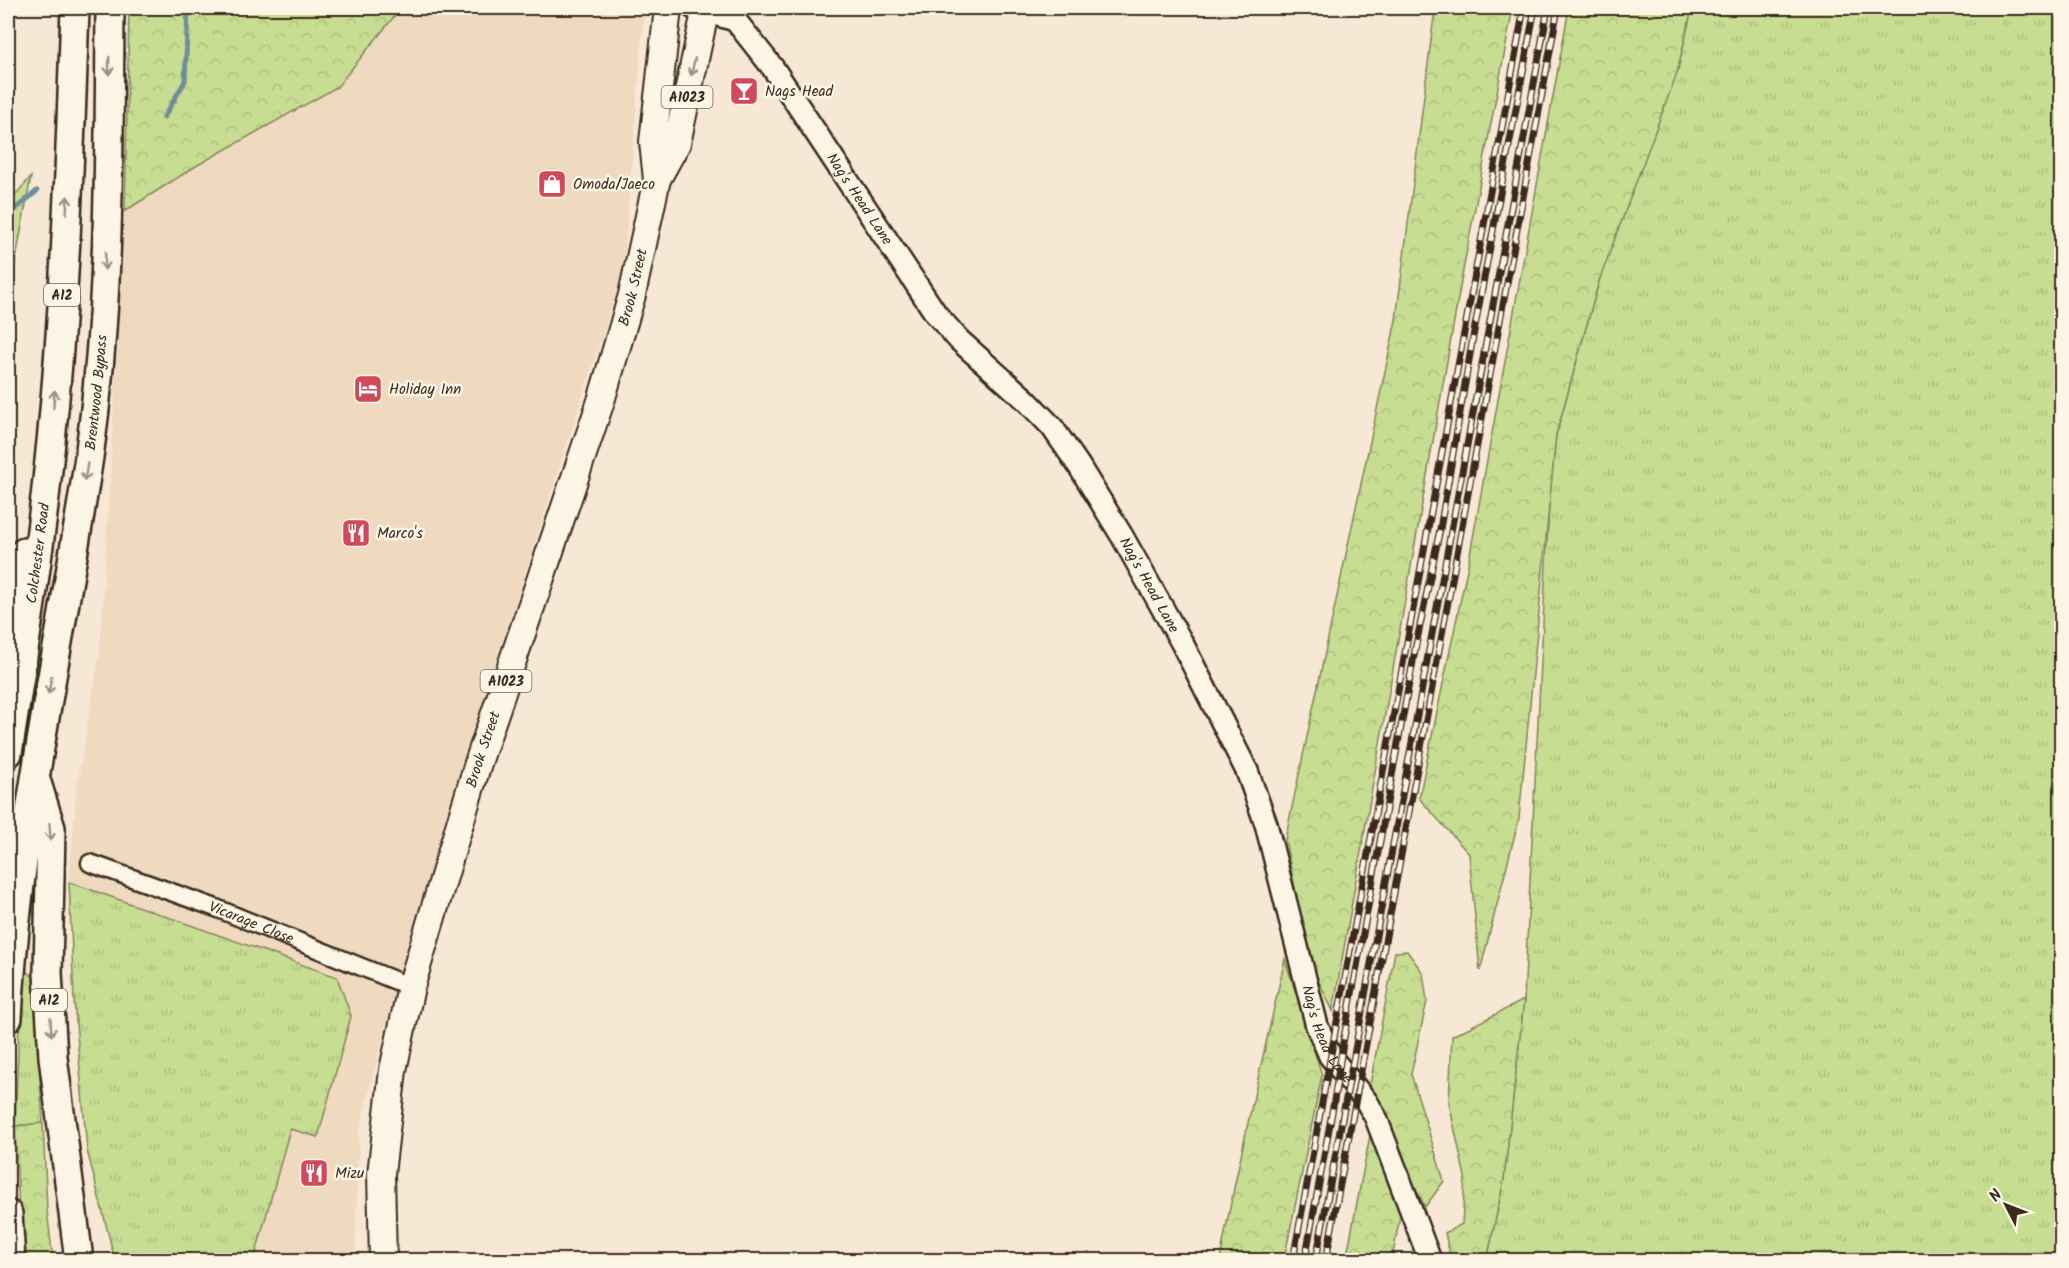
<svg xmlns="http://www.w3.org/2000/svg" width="2069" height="1268" font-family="Kalam,sans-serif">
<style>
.built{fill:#efd9bf}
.grass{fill:url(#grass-tufts);stroke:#818458;stroke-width:1.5}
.forest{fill:url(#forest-crowns);stroke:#818458;stroke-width:1.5}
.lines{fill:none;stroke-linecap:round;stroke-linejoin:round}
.stream{stroke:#6d8e9b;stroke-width:5}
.minor-casing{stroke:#3b2a1e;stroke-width:21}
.tertiary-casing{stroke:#3b2a1e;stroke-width:26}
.primary-casing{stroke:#3b2a1e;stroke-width:30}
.trunk-casing{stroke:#3b2a1e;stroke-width:32}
.minor{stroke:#fcf5e5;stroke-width:16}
.tertiary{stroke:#fcf5e5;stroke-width:21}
.primary{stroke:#fcf5e5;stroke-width:26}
.trunk{stroke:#fcf5e5;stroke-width:27}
.rail-casing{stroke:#3b2a1e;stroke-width:7}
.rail{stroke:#fcf5e5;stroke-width:4.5;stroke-dasharray:14;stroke-linecap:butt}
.oneway{stroke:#9c9082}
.labels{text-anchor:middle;stroke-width:5;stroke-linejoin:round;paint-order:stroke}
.shield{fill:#fcf5e5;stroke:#75675a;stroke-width:1.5}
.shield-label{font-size:14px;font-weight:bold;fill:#3b2a1e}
.poi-label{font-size:15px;fill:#3b2a1e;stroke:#fcf5e5;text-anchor:start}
.street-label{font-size:15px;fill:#3b2a1e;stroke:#fcf5e5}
</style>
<defs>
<pattern id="grass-tufts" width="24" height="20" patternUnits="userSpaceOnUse" patternTransform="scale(1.5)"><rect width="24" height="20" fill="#c7dd92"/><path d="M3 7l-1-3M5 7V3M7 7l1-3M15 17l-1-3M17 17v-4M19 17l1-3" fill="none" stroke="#acbe7d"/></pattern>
<pattern id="forest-crowns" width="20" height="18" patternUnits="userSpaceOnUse" patternTransform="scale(1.5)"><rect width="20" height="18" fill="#c7dd92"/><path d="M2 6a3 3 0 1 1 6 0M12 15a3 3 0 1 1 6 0" fill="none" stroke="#acbe7d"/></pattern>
</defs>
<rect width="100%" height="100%" fill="#f6e8d4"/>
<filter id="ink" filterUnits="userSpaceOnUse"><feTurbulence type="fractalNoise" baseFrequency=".0167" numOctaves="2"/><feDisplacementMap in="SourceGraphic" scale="12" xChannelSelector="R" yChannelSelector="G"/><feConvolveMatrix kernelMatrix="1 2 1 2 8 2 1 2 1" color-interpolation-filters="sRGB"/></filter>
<g filter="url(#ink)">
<path class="built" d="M401,8H597L604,11L644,12L623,272L453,794L390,1009L359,1131L355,1260H254L290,1129L318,1137L337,977L69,882L77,786L100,651L125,211L196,166L337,87Z"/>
<g class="grass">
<path d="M1692,8H2061V1260H1487L1504,1179L1524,1000L1549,504L1556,435L1602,271L1677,73Z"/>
<path d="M69,882L337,977L351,1016L318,1137L290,1129L254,1260H115L87,1150L74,1000Z"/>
<path d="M24,972H28L33,977L43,1123L15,1126L21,975Z"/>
</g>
<g class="forest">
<path d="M129,8H401L337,87L196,166L125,211Z"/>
<path d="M1435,8H1513L1462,276L1333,1011L1310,963L1285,840L1396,320Z"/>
<path d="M1569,8H1692L1677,73L1599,281L1556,435L1519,818L1480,971L1469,854L1419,798L1469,560Z"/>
<path d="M31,177L8,302V203Z"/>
<path d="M1407,951L1423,973L1427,1001L1411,1074L1444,1181L1425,1207L1369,1090L1395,952Z"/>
<path d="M1285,959L1322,1075L1284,1260H1220C1238,1159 1263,1059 1285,959Z"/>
<path d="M1524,1000L1504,1179L1487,1260H1451L1445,1233L1462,1224L1465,1177L1449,1103L1452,1036Z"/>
<path d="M1373,1120L1401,1210L1392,1260H1346Z"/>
<path d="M43,1123L47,1210L53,1260H21L15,1126Z"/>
</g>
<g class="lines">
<g class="stream">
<path d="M164,117L185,81L188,8"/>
<path d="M8,215L37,191"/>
</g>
<g class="minor-casing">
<g id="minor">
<path id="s1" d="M90,863L216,908L411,987"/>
</g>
</g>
<g class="tertiary-casing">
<g id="tertiary">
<path id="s2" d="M694,8L735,20L773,68L936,314L959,340L1026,400L1052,427L1079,466L1122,536L1182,643L1247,771L1266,824L1317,1026L1330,1056L1367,1102L1376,1118L1430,1260"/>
</g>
</g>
<g class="primary-casing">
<g id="primary">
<path d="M657,179L653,142L668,8"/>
<path id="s3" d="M383,1260L381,1174L393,1070L411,987L478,763L601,401L632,295L657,179L677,143L706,8"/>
</g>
</g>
<g class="trunk-casing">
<g id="trunk">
<path d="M8,622L24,552"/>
<path id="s4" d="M8,753C23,656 39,559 49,461C65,311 70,159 75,8"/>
<path d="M37,783L51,828L48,973L53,1057L79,1260"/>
<path id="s5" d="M8,1018C18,829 61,644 89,457C110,308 109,157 110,8"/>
<path d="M8,1214L11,1260"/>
</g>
</g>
<use href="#minor" class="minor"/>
<use href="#tertiary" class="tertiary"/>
<use href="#primary" class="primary"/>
<use href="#trunk" class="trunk"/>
<g class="rail-casing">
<g id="rail">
<path d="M1293,1260L1524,8"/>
<path d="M1305,1260L1333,1107L1343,1043L1416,645L1440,529L1473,337L1535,8"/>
<path d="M1316,1260L1548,8"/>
<path d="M1326,1260L1558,8"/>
</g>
</g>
<use href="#rail" class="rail"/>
</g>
<defs><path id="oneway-shaft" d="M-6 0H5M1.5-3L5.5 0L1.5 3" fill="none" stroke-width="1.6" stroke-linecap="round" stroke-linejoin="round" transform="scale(1.5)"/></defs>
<g class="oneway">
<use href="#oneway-shaft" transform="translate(109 66) rotate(91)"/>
<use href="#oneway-shaft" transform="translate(693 67) rotate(102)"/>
<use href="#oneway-shaft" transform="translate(67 205) rotate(-87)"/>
<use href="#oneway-shaft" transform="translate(105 261) rotate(92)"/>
<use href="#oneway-shaft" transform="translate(54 399) rotate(-86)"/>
<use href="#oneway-shaft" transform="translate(86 472) rotate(99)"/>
<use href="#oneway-shaft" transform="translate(50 685) rotate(100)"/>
<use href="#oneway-shaft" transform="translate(50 832) rotate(86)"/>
<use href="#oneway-shaft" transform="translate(51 1027) rotate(87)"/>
</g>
</g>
<defs>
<g id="bar-square" transform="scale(1.5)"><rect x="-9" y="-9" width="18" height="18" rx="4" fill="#d1495b" stroke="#fcf5e5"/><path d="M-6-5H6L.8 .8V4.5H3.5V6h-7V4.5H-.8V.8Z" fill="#fff"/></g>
<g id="shop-square" transform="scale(1.5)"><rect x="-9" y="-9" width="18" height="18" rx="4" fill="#d1495b" stroke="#fcf5e5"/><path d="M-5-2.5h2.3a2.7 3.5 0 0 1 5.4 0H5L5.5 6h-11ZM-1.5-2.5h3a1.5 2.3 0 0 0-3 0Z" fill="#fff"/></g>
<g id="hotel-square" transform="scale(1.5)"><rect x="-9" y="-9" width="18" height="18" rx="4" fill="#d1495b" stroke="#fcf5e5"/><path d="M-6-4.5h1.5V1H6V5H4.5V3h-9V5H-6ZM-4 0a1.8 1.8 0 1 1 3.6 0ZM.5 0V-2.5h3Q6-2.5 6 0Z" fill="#fff"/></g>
<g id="restaurant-square" transform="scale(1.5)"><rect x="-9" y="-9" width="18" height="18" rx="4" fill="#d1495b" stroke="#fcf5e5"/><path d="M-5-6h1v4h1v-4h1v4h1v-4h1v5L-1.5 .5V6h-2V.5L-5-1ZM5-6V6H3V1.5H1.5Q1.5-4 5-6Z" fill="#fff"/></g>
</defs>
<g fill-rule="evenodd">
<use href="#bar-square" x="744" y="91"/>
<use href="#shop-square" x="552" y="184"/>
<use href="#hotel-square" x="368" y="389"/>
<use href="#restaurant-square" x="356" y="533"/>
<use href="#restaurant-square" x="314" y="1173"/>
</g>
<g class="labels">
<g class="shield">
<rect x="661.5" y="86" width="51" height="22" rx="4.5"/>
<rect x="44" y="284" width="36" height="22" rx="4.5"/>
<rect x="480.5" y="670" width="51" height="22" rx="4.5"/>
<rect x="31" y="989" width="36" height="22" rx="4.5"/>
</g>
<g class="shield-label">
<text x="687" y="102">A1023</text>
<text x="62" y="300">A12</text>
<text x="506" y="686">A1023</text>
<text x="49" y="1005">A12</text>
</g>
<g class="poi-label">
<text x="765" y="96">Nags Head</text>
<text x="573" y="189">Omoda/Jaeco</text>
<text x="389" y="394">Holiday Inn</text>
<text x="377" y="538">Marco's</text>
<text x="335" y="1178">Mizu</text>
</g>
<g class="street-label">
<text dy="5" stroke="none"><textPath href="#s2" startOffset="261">Nag's Head Lane</textPath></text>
<text dy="5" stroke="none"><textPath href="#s3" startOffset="1010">Brook Street</textPath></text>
<text dy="5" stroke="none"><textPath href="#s5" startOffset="632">Brentwood Bypass</textPath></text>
<text dy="5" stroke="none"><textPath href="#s4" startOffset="202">Colchester Road</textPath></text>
<text dy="5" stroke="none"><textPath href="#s2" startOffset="747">Nag's Head Lane</textPath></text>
<text dy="5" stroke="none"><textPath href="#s3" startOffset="524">Brook Street</textPath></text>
<text dy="5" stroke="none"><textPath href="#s1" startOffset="172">Vicarage Close</textPath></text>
<text dy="5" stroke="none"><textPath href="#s2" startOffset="1233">Nag's Head Lane</textPath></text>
</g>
</g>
<rect width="2069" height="1268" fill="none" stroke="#fcf5e5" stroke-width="30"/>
<rect x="15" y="15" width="2039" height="1238" fill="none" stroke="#3b2a1e" stroke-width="2" filter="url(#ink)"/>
<g transform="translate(2006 1205) rotate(312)" stroke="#fcf5e5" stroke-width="4.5" paint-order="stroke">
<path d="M0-4.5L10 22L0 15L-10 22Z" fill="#3b2a1e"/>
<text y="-9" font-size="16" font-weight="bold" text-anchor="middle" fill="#3b2a1e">N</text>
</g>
</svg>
